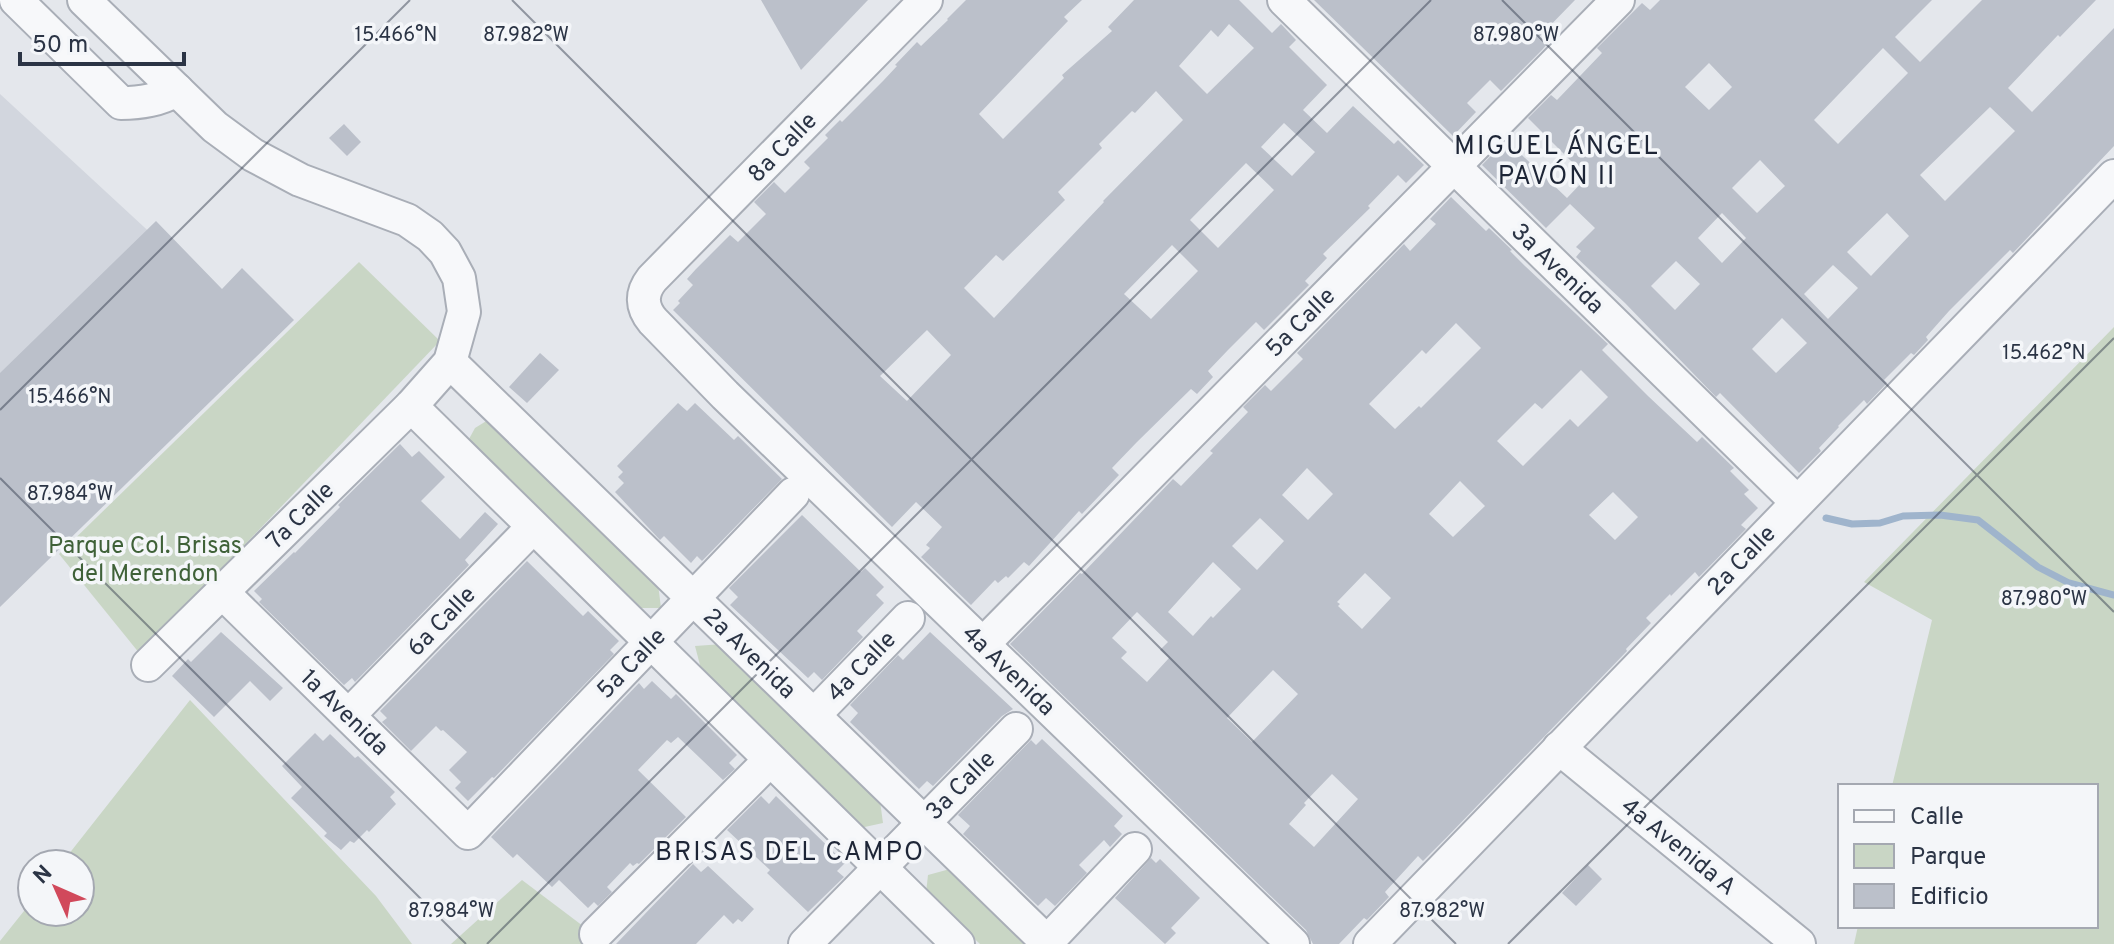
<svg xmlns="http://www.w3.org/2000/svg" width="2114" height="944" font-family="Overpass,sans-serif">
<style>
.built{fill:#d2d6de}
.green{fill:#c9d6c5}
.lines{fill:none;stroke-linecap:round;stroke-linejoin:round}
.stream{stroke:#9fb4cc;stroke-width:7}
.building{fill:#bbc0ca;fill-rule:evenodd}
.minor-casing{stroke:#a9aeb7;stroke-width:36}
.minor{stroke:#f7f8fa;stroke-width:32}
.ticks{fill:none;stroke:#2b3445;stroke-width:2;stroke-opacity:0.45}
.labels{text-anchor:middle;stroke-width:7;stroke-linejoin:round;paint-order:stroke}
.street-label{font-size:24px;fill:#2b3445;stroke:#f4f6f9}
.park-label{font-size:24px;fill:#3f6138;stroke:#f4f6f9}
.neighbourhood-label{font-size:26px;letter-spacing:2px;fill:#1d2536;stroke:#f4f6f9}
.ticks-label{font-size:20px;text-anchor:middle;fill:#2b3445;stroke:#f4f6f9;stroke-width:7;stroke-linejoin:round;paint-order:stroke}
</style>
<rect width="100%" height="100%" fill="#e4e7ec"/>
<path class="built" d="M0,94L236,312L0,549Z"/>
<g class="green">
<path d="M359,262L440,341L140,654L59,554Z"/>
<path d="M2114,327V944H1854L1858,926H2096V786H1892L1932,620L1864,582Z"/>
<path d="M488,420L658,584L661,608H639L469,439L475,428Z"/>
<path d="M723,644L880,801L883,823L860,828L701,669L695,646Z"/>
<path d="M190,700L376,896L412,944H0V941L32,901V912H80V864H61Z"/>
<path d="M950,869L1025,944H980L926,893L928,875Z"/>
<path d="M522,880L583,926L593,944H451Z"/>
</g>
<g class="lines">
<path class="stream" d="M1826,518L1852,524L1880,523L1903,516L1940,515L1978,520L2038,567L2069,583L2114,595"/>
</g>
<g class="building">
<path d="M761,0H868L801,70Z"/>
<path d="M966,0H1082L1064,17L1068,21L979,114L1003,139L1064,78L1062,75L1112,31L1108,27L1134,0H1239L1272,33L1281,24L1296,40L1289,47L1327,85L1303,110L1327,133L1353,106L1394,144L1398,140L1424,165L1406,183L1398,175L1368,206L1370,208L1323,254L1327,258L1305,281L1309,285L1264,330L1256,322L1228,350L1208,371L1213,377L1197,394L1191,389L1137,442L1112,468L1119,475L1082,514L1079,511L1029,566L1024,562L1008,578L1006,576L998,583L995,580L971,605L921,557L930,548L926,545L942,527L916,502L892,527L673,310L680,303L678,301L693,285L687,279L696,269L730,235L738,242L766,214L754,202L774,182L785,193L810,168L804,162L828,138L825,135L840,120L842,122L883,81L897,66L895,65L917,42L921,46L948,20L947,19ZM1229,24L1254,48L1207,94L1179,66L1211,30L1218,37ZM1156,91L1183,120L1103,201L1104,202L994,318L964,288L996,255L1003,261L1065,200L1058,192L1102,148L1099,144L1132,111L1135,113ZM1284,123L1315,152L1292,176L1261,147ZM1246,163L1274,190L1218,248L1190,220ZM1172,245L1198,271L1151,319L1124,294ZM927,330L951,355L907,401L880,376Z"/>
<path d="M1314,0H1575L1539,37L1547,44L1542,50L1501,91L1490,80L1467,103L1476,112L1453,136Z"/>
<path d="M1660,0H1932L1895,37L1920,62L1982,0H2096L2060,37L2058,35L2008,88L2032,112L2114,28V146L2013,253L2010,250L1949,311L1926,337L1928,340L1914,355L1911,353L1884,380L1887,383L1867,404L1864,400L1838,426L1839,427L1819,448L1821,451L1799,473L1720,393L1716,397L1625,303L1576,257L1581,251L1576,247L1595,228L1570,204L1546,228L1482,165L1506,140L1567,198L1587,177L1528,118L1551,95L1557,100L1602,53L1597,48L1642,3L1650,10ZM1883,48L1908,73L1838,144L1814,120ZM1709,63L1732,87L1709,110L1685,87ZM1990,107L2015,131L1945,201L1920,175ZM1760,160L1785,186L1757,213L1732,188ZM1722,213L1746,238L1722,263L1698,238ZM1887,213L1909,236L1871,276L1847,252ZM1676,261L1700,284L1675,310L1651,286ZM1833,265L1858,288L1828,319L1804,294ZM1782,318L1807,343L1776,373L1752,349Z"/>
<path d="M344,124L361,142L347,156L329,138Z"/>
<path d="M1451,197L1486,231L1489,228L1512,250L1510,251L1525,266L1608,344L1602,350L1648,396L1697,442L1702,437L1734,468L1730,471L1749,490L1744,494L1758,508L1741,525L1746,529L1699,577L1695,572L1671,596L1670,594L1646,618L1651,623L1626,649L1627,651L1447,837L1423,861L1418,856L1385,892L1389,897L1367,920L1364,918L1339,944H1313L1306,930L1010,644L1080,573L1082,574L1173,479L1181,486L1213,453L1210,451L1248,412L1243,407L1265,385L1271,391L1303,359L1297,353L1404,244L1410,251L1436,224L1430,219ZM1456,323L1481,348L1421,408L1419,406L1395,429L1369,404L1422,350L1426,354ZM1581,370L1608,397L1578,427L1570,419L1523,466L1497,441L1535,403L1542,409ZM1307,468L1333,494L1308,520L1282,495ZM1460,481L1485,506L1453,537L1429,514ZM1613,492L1638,517L1615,540L1589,515ZM1260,518L1284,541L1257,570L1232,546ZM1213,562L1241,589L1213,618L1211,616L1193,636L1168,612ZM1365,573L1391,598L1362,629L1338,606L1340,604L1337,602ZM1137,612L1168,642L1160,650L1169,658L1147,682L1121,658L1127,652L1112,638ZM1273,670L1298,694L1252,742L1227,718ZM1332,774L1358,799L1314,847L1289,824L1306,805L1304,803Z"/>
<path d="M156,221L222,289L242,268L294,320L0,607V373Z"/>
<path d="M540,353L559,370L527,403L509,387Z"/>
<path d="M678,403L687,411L695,403L734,440L738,436L782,479L702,561L697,556L691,563L664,536L660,540L615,492L624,483L618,477L623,472L617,466Z"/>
<path d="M400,444L412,457L419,451L445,477L421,501L460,539L485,512L498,524L465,560L469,565L355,682L352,678L344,685L259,602L262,599L254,591L294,552L295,553L340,507L338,505Z"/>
<path d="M802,515L861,572L865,568L884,587L876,595L884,603L857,631L863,637L822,680L814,672L808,678L730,605L738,597L729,588Z"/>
<path d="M527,561L583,616L588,611L619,641L610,650L614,654L494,778L492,777L468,801L455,788L461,782L449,770L467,752L443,730L441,731L436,726L411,751L382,722L387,718L380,711Z"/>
<path d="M221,632L283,688L270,701L250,681L214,717L172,676L188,659L191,662Z"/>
<path d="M930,632L1013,709L1002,716L933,786L927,781L919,789L850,722L858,713L850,705L898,655L903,660Z"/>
<path d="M652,681L671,699L676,694L737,755L729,763L735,769L723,780L678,737L671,743L667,740L638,770L686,817L639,864L637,863L633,866L630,863L607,887L612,892L598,906L594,902L588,908L559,880L552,887L517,854L513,858L491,837L639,683L644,689Z"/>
<path d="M315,733L323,741L330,734L355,758L358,756L395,792L390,797L396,804L369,832L367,830L354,843L350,841L341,850L324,836L327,833L291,798L302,787L282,766Z"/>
<path d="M1042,739L1123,816L1114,826L1122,834L1110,847L1104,840L1079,865L1087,873L1055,906L1046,898L1038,906L963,834L970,826L958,815L1031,740L1036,745Z"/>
<path d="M761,796L769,804L776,796L845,863L837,871L844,877L808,912L767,873L770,870L727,830Z"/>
<path d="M1151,858L1156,863L1160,859L1200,898L1171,928L1176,933L1165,944L1115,898Z"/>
<path d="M693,864L701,872L708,866L754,909L742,922L738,919L733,924L724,915L696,944H616Z"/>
<path d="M1588,865L1602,879L1576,906L1562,893Z"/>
</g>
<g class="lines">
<g class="minor-casing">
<g id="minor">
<path d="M16,0L121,103C142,103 158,100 177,90"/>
<path d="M84,0L215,127L253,155L300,180L407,220L430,236L445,252L459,278L464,312L450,362L411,406L148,665"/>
<path d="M926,0L652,279C641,293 641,307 653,321L725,395L1293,944"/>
<path d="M1284,0L1797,502"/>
<path d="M450,362L1049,944"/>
<path d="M411,406L958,944"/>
<path d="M222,592L468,833L793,494"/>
<path d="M983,644L1618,0"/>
<path d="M349,715L533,527"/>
<path d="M814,715L908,618"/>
<path d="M1559,748L1799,944"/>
<path d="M596,934L770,760"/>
<path d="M1047,942L1135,849"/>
<path d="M805,944L1016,729"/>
<path d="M1370,944L2114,176"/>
</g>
</g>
<use href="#minor" class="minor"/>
</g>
<path class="ticks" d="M512,0L1456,944M1502,0L2114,612M0,410L410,0M0,478L466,944M487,944L1431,0M1508,944L2114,338"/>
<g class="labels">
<g class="street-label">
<text transform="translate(782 147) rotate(-46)" y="8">8a Calle</text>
<text transform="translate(1558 268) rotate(44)" y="8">3a Avenida</text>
<text transform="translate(1300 322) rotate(-45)" y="8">5a Calle</text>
<text transform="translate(300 515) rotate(-45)" y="8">7a Calle</text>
<text transform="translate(1741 560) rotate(-46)" y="8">2a Calle</text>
<text transform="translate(441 621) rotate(-46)" y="8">6a Calle</text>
<text transform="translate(750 653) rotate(44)" y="8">2a Avenida</text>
<text transform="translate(631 663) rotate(-46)" y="8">5a Calle</text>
<text transform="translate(861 666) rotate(-46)" y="8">4a Calle</text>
<text transform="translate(1009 670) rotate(44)" y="8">4a Avenida</text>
<text transform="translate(345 712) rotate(44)" y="8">1a Avenida</text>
<text transform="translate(960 785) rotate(-45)" y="8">3a Calle</text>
<text transform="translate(1679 846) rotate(39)" y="8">4a Avenida A</text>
</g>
<g class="park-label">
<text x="145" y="553">Parque Col. Brisas<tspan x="145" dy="28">del Merendon</tspan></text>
</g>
<g class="neighbourhood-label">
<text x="1557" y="154">MIGUEL ÁNGEL<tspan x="1557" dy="30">PAVÓN II</tspan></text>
<text x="790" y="860">BRISAS DEL CAMPO</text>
</g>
</g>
<g class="ticks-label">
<text x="1516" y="41">87.980°W</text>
<text x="396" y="41">15.466°N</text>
<text x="526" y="41">87.982°W</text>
<text x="2044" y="359">15.462°N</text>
<text x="70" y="403">15.466°N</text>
<text x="70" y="500">87.984°W</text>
<text x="2044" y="605">87.980°W</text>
<text x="451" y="917">87.984°W</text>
<text x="1442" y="917">87.982°W</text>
</g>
<rect x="1838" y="784" width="260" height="144" fill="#f4f6f9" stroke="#a4a8b1" stroke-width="2"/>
<rect x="1854" y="810" width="40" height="12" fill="#f7f8fa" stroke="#a4a8b1" stroke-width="2"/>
<text x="1910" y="824" font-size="24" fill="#2b3445">Calle</text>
<rect x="1854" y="844" width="40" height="24" fill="#c9d6c5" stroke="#a4a8b1" stroke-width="2"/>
<text x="1910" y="864" font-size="24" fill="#2b3445">Parque</text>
<rect x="1854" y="884" width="40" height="24" fill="#bbc0ca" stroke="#a4a8b1" stroke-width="2"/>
<text x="1910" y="904" font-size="24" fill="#2b3445">Edificio</text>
<g transform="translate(56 888) rotate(315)"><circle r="38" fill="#f4f6f9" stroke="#a4a8b1" stroke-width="2"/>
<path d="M0-6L14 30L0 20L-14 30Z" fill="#d1495b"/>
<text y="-12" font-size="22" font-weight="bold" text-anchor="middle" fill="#2b3445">N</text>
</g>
<path d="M20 52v12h164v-12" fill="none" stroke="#2b3445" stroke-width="4"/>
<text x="32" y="52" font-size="24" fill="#2b3445" stroke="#f4f6f9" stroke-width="6" paint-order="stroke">50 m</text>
</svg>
